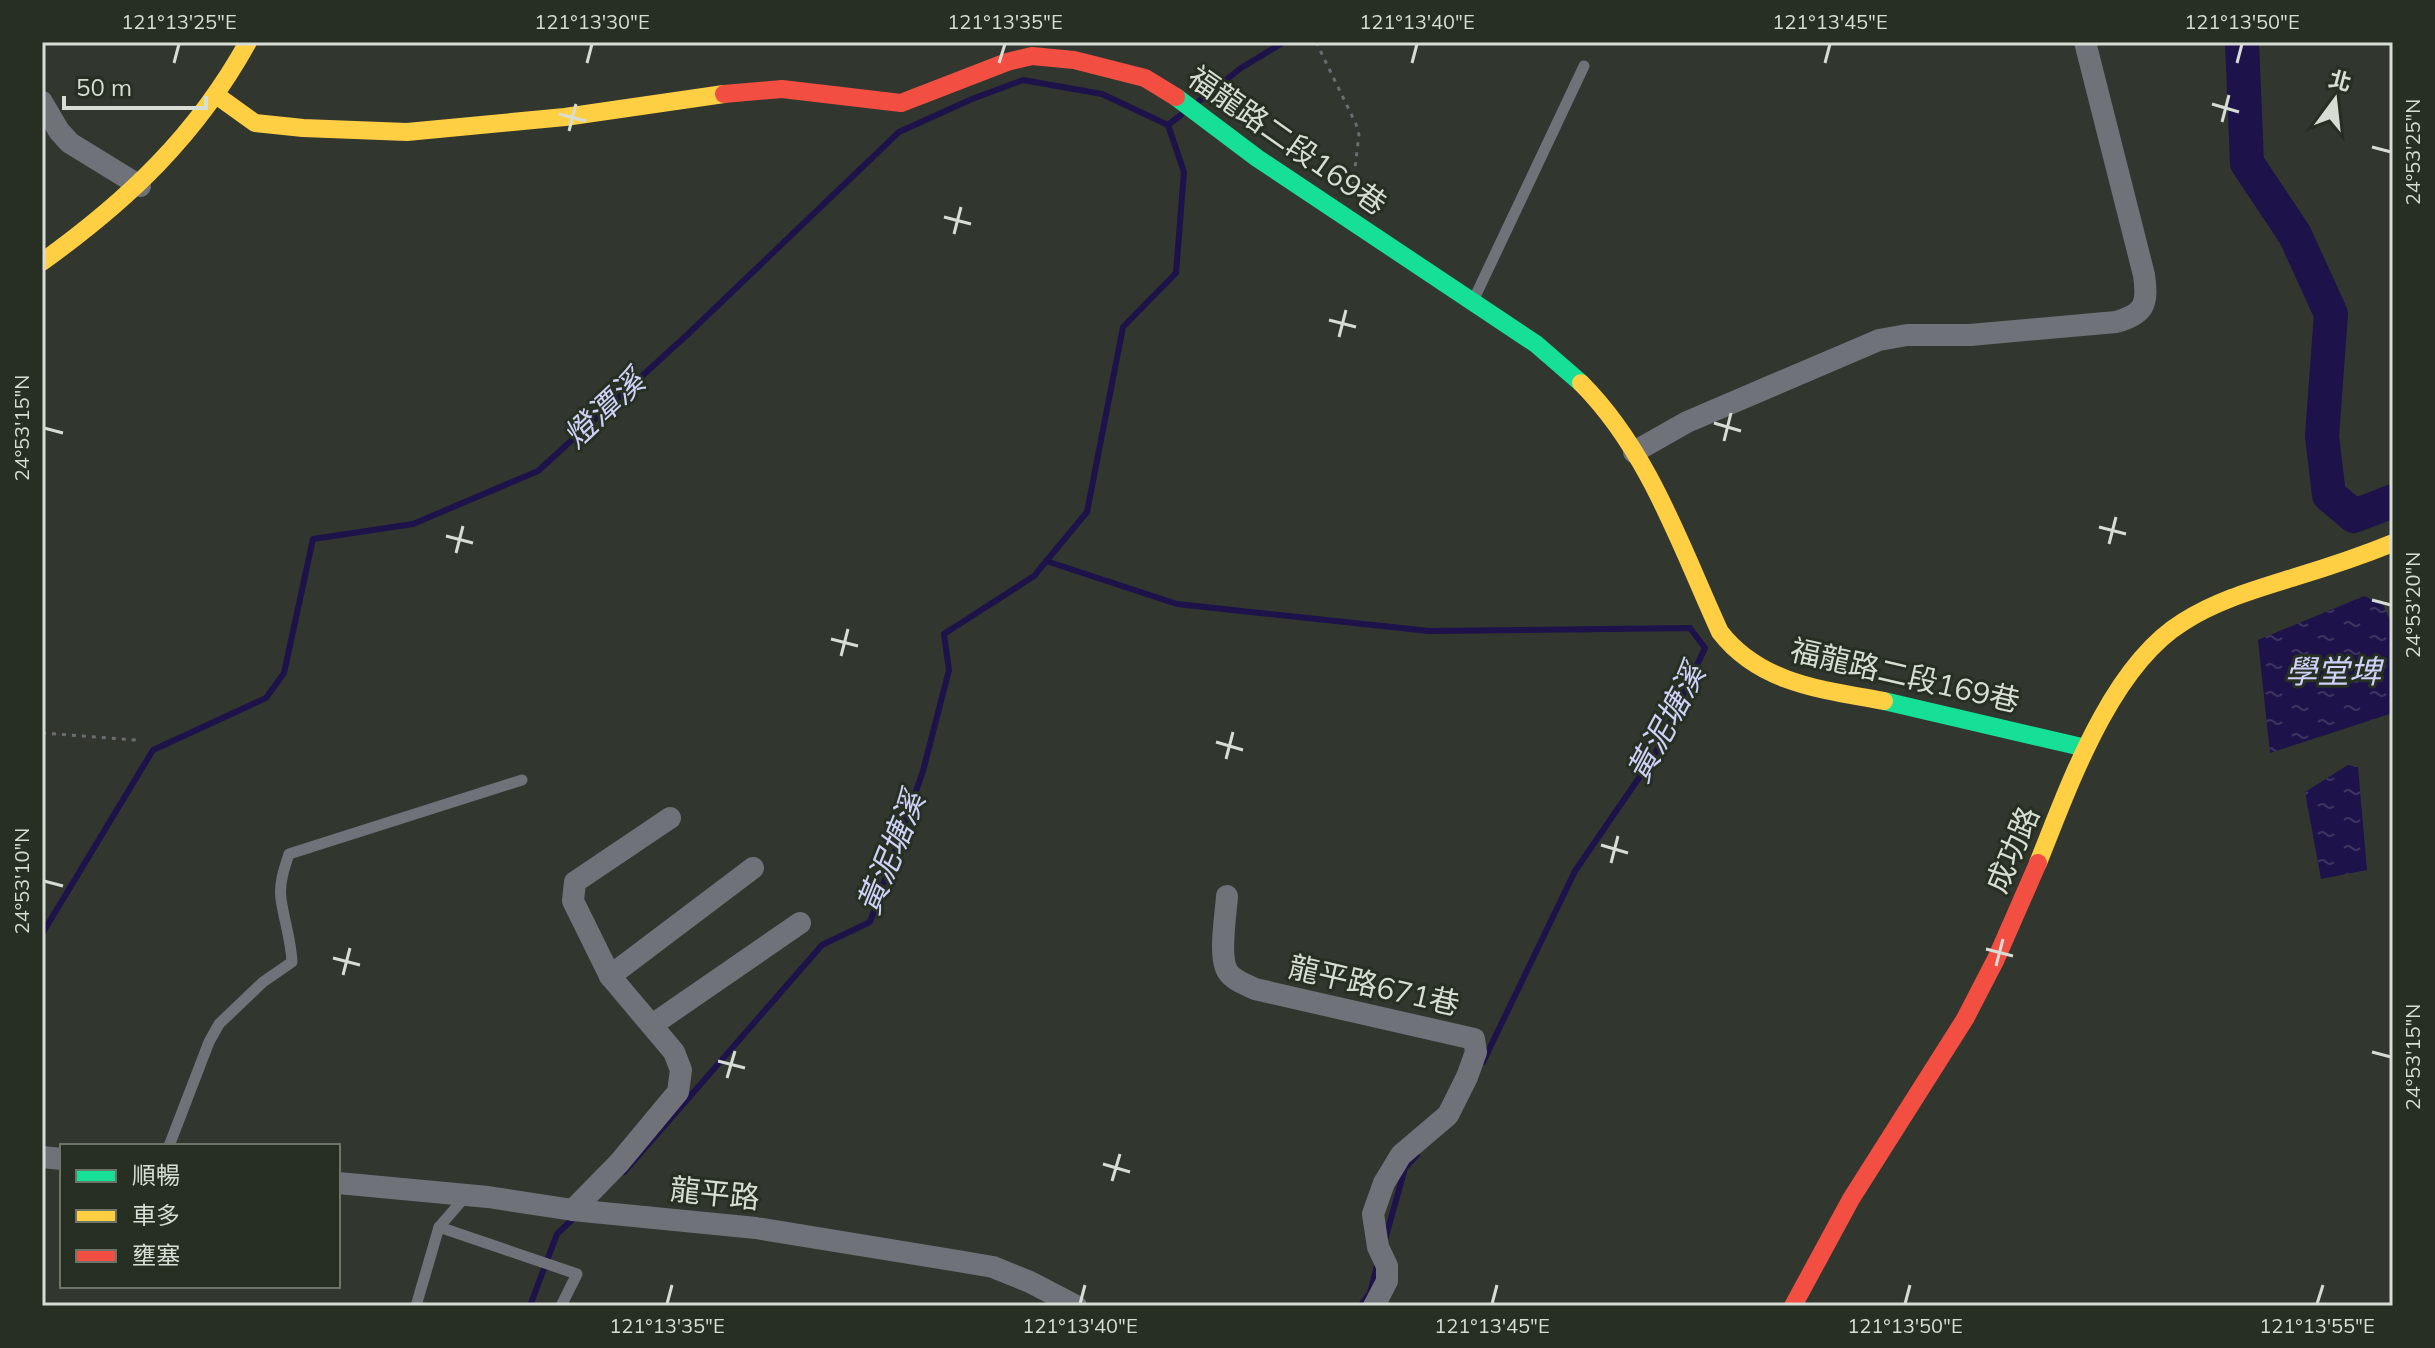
<svg xmlns="http://www.w3.org/2000/svg" width="2435" height="1348" font-family="Mulish,'Noto Sans TC',sans-serif">
<style>
.water{fill:url(#water-ripples)}
.lines{fill:none;stroke-linecap:round;stroke-linejoin:round}
.stream{stroke:#1d1249;stroke-width:6}
.river{stroke:#1d1249;stroke-width:34}
.path{stroke:#6b6c70;stroke-width:3;stroke-dasharray:4 6;stroke-linecap:butt}
.lane{stroke:#70727a;stroke-width:11}
.street{stroke:#70727a;stroke-width:22}
.fast{stroke:#16e098;stroke-width:18}
.slow{stroke:#ffcf43;stroke-width:18}
.jam{stroke:#f24e42;stroke-width:18}
.ticks{fill:none;stroke:#d7ddd4;stroke-width:3}
.labels{text-anchor:middle;stroke-width:6;stroke-linejoin:round;paint-order:stroke}
.street-label{font-size:30px;fill:#d7ddd4;stroke:#262f22}
.water-label{font-size:32px;font-style:italic;fill:#d0d1f9;stroke:#262f22}
.neatline{fill:none;stroke:#d7ddd4;stroke-width:3}
.ticks-label{font-size:20px;text-anchor:middle;fill:#d7ddd4}
</style>
<defs>
<pattern id="water-ripples" width="26" height="14" patternUnits="userSpaceOnUse" patternTransform="scale(2)"><rect width="26" height="14" fill="#1d1249"/><path d="M2 4q2-2 4 0t4 0M15 11q2-2 4 0t4 0" fill="none" stroke="#3d3462"/></pattern>
</defs>
<rect width="100%" height="100%" fill="#31362f"/>
<g class="water">
<path d="M2364,596L2383,605L2393,626V713L2270,753L2258,640Z"/>
<path d="M2348,765L2358,767L2367,870L2321,879L2305,792Z"/>
</g>
<g class="lines">
<g class="stream">
<path d="M1199,101L1241,68L1284,42"/>
<path d="M1046,561L1177,604L1429,631L1690,628L1705,648L1654,756L1575,871L1483,1062"/>
<path d="M42,934L153,750L266,698L284,673L313,539L413,524L538,471L688,334L899,132L972,99L1023,80L1102,94L1168,125L1181,115"/>
<path d="M624,1172L822,945L870,922L923,771L949,670L944,634L1034,576L1087,512L1123,327L1176,273L1184,172L1168,125"/>
<path d="M1385,1240L1405,1168L1417,1155"/>
<path d="M530,1306L557,1234L574,1218"/>
<path d="M1360,1306L1370,1293L1377,1266"/>
</g>
<path class="river" d="M2242,42L2247,163L2295,235L2331,314L2322,436L2329,495L2354,516L2393,501"/>
<g class="path">
<path d="M1316,42L1356,124L1359,135L1352,192"/>
<path d="M42,733L136,740"/>
</g>
<g class="lane">
<path d="M1473,301L1584,66"/>
<path d="M169,1146L209,1042L219,1024L263,982L292,962C291,940 284,920 281,899C279,883 284,869 289,854L522,780"/>
<path d="M439,1227L577,1274L561,1306"/>
<path d="M416,1306L439,1227L466,1196"/>
</g>
<g class="street">
<path d="M42,102L59,131L70,143L140,186"/>
<path d="M1634,452L1687,422L1879,340L1907,335H1970L2116,322C2145,314 2148,304 2144,275L2085,42"/>
<path d="M1227,896C1226,914 1218,958 1228,972C1233,980 1247,985 1255,989L1474,1039L1476,1052L1467,1077L1448,1115L1401,1155L1384,1183L1373,1214L1378,1247L1387,1266V1281L1374,1306"/>
<path d="M610,976L753,868"/>
<path d="M652,1025L800,923"/>
<path d="M42,1157L62,1159"/>
<path d="M338,1183L488,1197L573,1210L756,1228L958,1261L993,1267L1030,1282L1076,1306"/>
<path d="M573,1210L619,1163L678,1092L681,1070L674,1052L610,976L573,901L575,882L670,818"/>
</g>
<g class="fast">
<path d="M1176,97L1257,158L1536,344L1581,383"/>
<path d="M1884,701L2086,748"/>
</g>
<g class="slow">
<path d="M216,95L255,123L303,128L407,132L565,117L724,94"/>
<path d="M42,262C128,200 196,136 248,42"/>
<path d="M1581,383C1649,451 1681,547 1720,632C1760,684 1824,690 1884,701"/>
<path d="M2038,863C2069,786 2110,667 2183,622C2217,600 2257,589 2295,577C2328,567 2361,556 2393,543"/>
</g>
<g class="jam">
<path d="M724,94L782,89L901,103L1007,62L1032,56L1074,60L1145,78L1176,97"/>
<path d="M1793,1306L1851,1199L1965,1019L1996,959L2038,863"/>
</g>
</g>
<path class="ticks" d="M174,63L179,44M587,63L592,44M999,63L1005,44M1412,63L1417,44M1825,63L1830,44M2237,63L2242,44M2212,104L2239,112M559,114L586,121M2222,122L2229,95M569,131L576,104M2372,147L2391,152M944,217L971,224M954,234L961,207M1329,320L1356,327M1339,337L1346,310M1714,423L1741,431M44,428L63,433M1724,441L1731,413M2099,527L2126,534M446,536L473,543M2109,544L2116,517M456,553L463,526M2372,600L2391,605M831,639L858,646M841,656L848,629M1216,742L1243,750M1226,759L1233,732M1601,845L1628,853M1611,863L1618,836M44,881L63,886M1986,949L2013,956M333,958L360,965M1996,966L2003,939M343,975L350,948M2372,1052L2391,1057M718,1061L745,1068M727,1078L735,1051M1103,1164L1130,1172M1112,1181L1120,1154M667,1304L672,1285M1080,1304L1085,1285M1492,1304L1497,1285M1905,1304L1910,1285M2317,1304L2323,1285"/>
<g class="labels">
<g class="street-label">
<text transform="translate(1287 141) rotate(35)" y="10">福龍路二段169巷</text>
<text transform="translate(1905 676) rotate(13)" y="10">福龍路二段169巷</text>
<text transform="translate(2013 850) rotate(-67)" y="10">成功路</text>
<text transform="translate(1374 986) rotate(13)" y="10">龍平路671巷</text>
<text transform="translate(715 1194) rotate(6)" y="10">龍平路</text>
</g>
<g class="water-label">
<text transform="translate(604 409) rotate(-43)" y="11">燈潭溪</text>
<text x="2333" y="683">學堂埤</text>
<text transform="translate(1666 723) rotate(-62)" y="11">黃泥塘溪</text>
<text transform="translate(891 853) rotate(-68)" y="11">黃泥塘溪</text>
</g>
</g>
<rect width="2435" height="1348" fill="none" stroke="#262f22" stroke-width="88"/>
<rect x="60" y="1144" width="280" height="144" fill="#262f22" stroke="#6d7569" stroke-width="2"/>
<rect x="76" y="1170" width="40" height="12" fill="#16e098" stroke="#6d7569" stroke-width="2"/>
<text x="132" y="1184" font-size="24" fill="#d7ddd4">順暢</text>
<rect x="76" y="1210" width="40" height="12" fill="#ffcf43" stroke="#6d7569" stroke-width="2"/>
<text x="132" y="1224" font-size="24" fill="#d7ddd4">車多</text>
<rect x="76" y="1250" width="40" height="12" fill="#f24e42" stroke="#6d7569" stroke-width="2"/>
<text x="132" y="1264" font-size="24" fill="#d7ddd4">壅塞</text>
<g transform="translate(2335 100) rotate(15)" stroke="#262f22" stroke-width="6" paint-order="stroke">
<path d="M0-6L14 30L0 20L-14 30Z" fill="#d7ddd4"/>
<text y="-12" font-size="22" font-weight="bold" text-anchor="middle" fill="#d7ddd4">北</text>
</g>
<path d="M64 96v12h142v-12" fill="none" stroke="#d7ddd4" stroke-width="4"/>
<text x="76" y="96" font-size="24" fill="#d7ddd4" stroke="#262f22" stroke-width="6" paint-order="stroke">50 m</text>
<rect x="44" y="44" width="2347" height="1260" class="neatline"/>
<g class="ticks-label">
<text x="179" y="29">121°13'25"E</text>
<text x="592" y="29">121°13'30"E</text>
<text x="1005" y="29">121°13'35"E</text>
<text x="1417" y="29">121°13'40"E</text>
<text x="1830" y="29">121°13'45"E</text>
<text x="2242" y="29">121°13'50"E</text>
<text transform="translate(2413 152) rotate(-90)" y="7">24°53'25"N</text>
<text transform="translate(22 428) rotate(-90)" y="7">24°53'15"N</text>
<text transform="translate(2413 605) rotate(-90)" y="7">24°53'20"N</text>
<text transform="translate(22 881) rotate(-90)" y="7">24°53'10"N</text>
<text transform="translate(2413 1057) rotate(-90)" y="7">24°53'15"N</text>
<text x="667" y="1333">121°13'35"E</text>
<text x="1080" y="1333">121°13'40"E</text>
<text x="1492" y="1333">121°13'45"E</text>
<text x="1905" y="1333">121°13'50"E</text>
<text x="2317" y="1333">121°13'55"E</text>
</g>
</svg>
